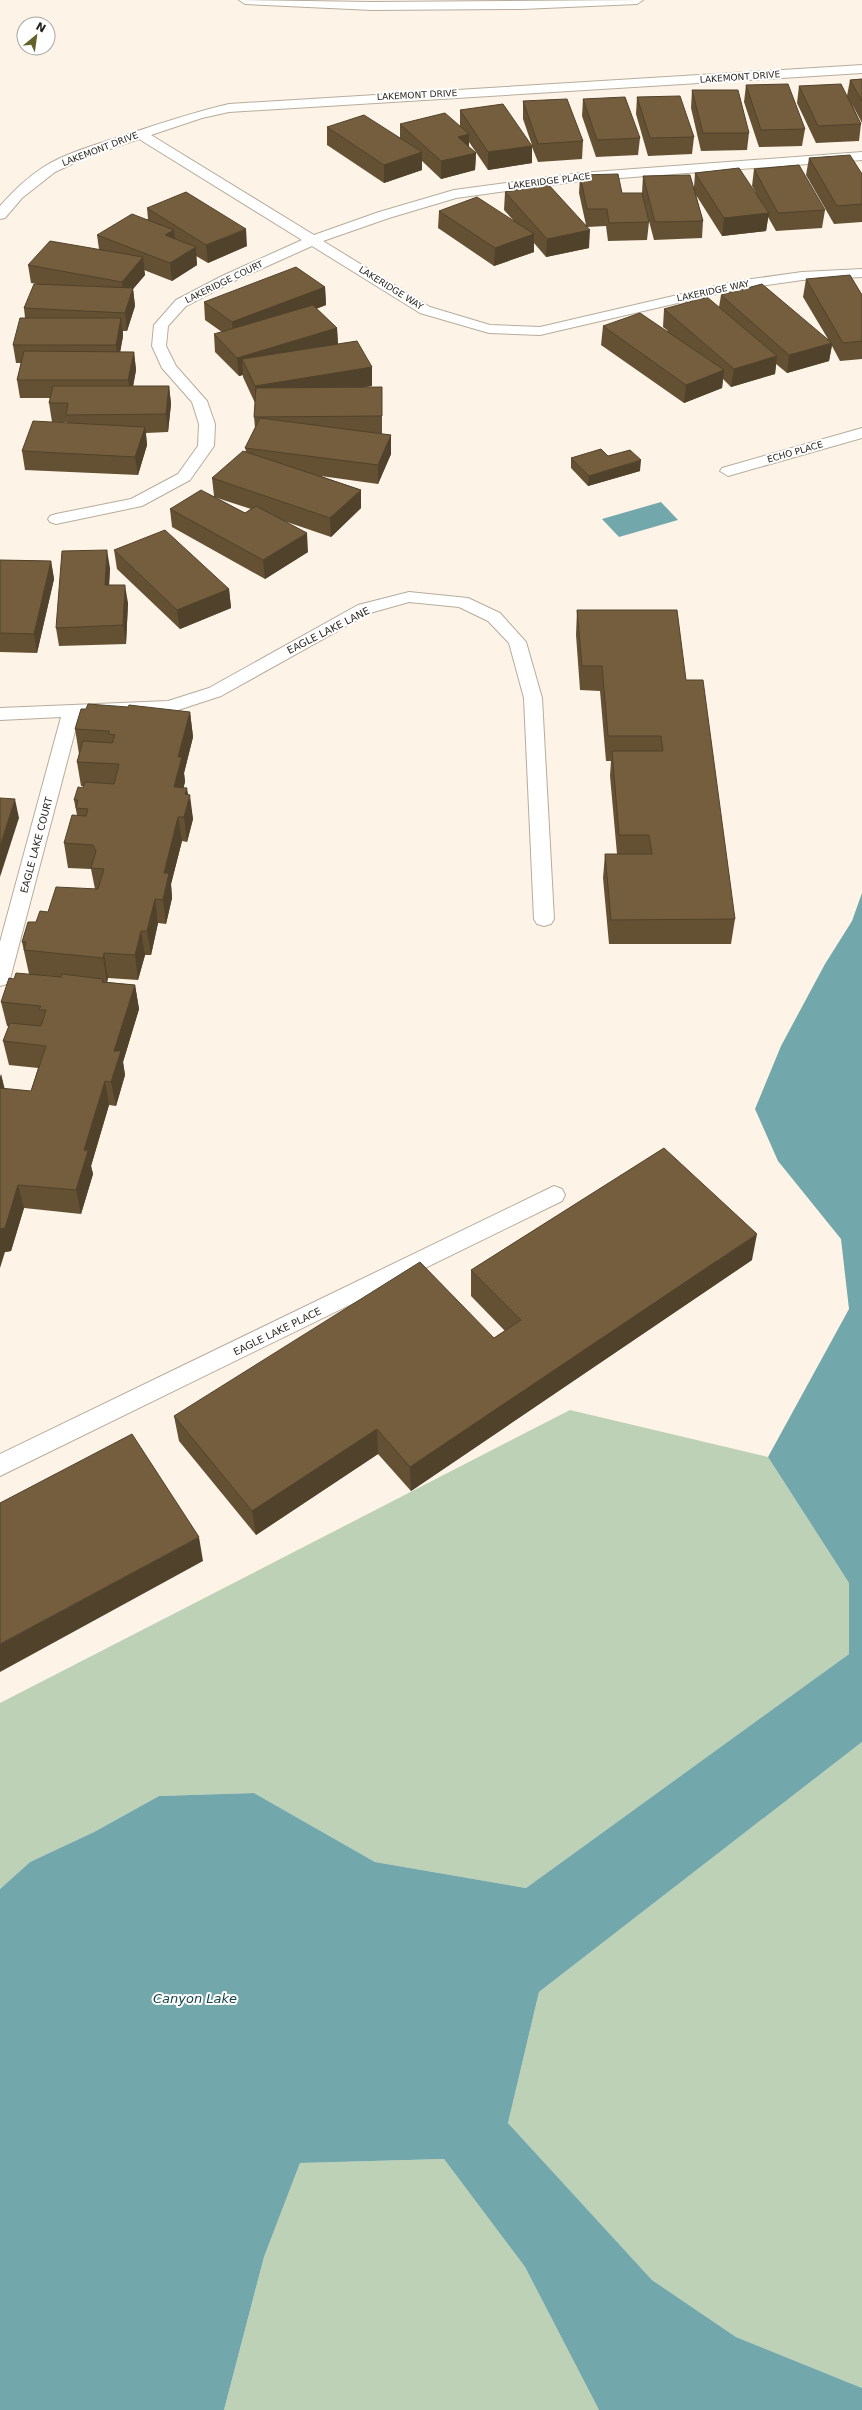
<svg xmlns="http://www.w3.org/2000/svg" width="862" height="2410" font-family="'DejaVu Sans',sans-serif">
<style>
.green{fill:#bcd1b5}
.water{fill:#72a7ac}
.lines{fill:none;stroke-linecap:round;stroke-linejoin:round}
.minor-casing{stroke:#b7ac9c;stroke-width:2}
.major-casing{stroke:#b7ac9c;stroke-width:2}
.minor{fill:#fff;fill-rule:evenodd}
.major{fill:#fff;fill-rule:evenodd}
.wall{fill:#645134;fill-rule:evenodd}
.shaded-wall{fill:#51422b}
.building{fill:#745e3d;stroke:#51422b}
.labels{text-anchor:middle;stroke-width:4;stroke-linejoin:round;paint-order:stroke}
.far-street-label{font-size:9px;fill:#221e18;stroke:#fff}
.street-label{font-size:10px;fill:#221e18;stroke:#fff}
.near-water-label{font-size:13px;font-style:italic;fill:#14454a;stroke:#fff}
</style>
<rect width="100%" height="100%" fill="#fdf4e7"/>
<g class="green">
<path d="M570,1410L768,1457L849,1583V1654L526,1888L375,1862L254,1793L159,1796L94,1832L30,1862L0,1889V1703Z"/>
<path d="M862,1742V2388L736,2337L652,2280L508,2123L539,1992Z"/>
<path d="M444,2159L525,2267L599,2410H224L264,2257L300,2163Z"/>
</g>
<g class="water">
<path d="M661,502L678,520L619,537L602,519Z"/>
<path d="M862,893V1742L539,1992L508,2123L652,2280L736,2337L862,2388V2410H599L525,2267L444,2159L300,2163L264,2257L224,2410H0V1889L30,1862L94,1832L159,1796L254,1793L375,1862L526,1888L849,1654V1583L768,1457L849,1309L841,1239L778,1161L755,1109L781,1046L825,964L852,921Z"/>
</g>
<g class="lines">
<g class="minor-casing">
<g id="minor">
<path d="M862,65V73L229,112L202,118L151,135L314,235L379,212L454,190L580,173L862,152V160L580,181L456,198L389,218L323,241L430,307L490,325L540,327L738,281L802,272L862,269V277L802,280L738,289L540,335L489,333L420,313L312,246L232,282L186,306L168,326L166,346L176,366L207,401L215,424L214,446L190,480L142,506L56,524L50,522L48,519L50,516L56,514L131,499L178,474L198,446L199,424L192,402L162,368L152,346L154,325L176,300L222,276L302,240L139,139L87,157L55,172L22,198L5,218L0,219V206C13,191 28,177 45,166C67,153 92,146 116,138C153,126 190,113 229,104Z"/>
<path d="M862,428V438L728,476L720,471L722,468Z"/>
<path d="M409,592L468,598L500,613L526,642L542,698L554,919L551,924L544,926L537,924L534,919L524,698L509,643L488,621L459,607L409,602L370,613L221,696L175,711L79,716L10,979L7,984L0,986V942L61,717L0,720V708L168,701L209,688L358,605Z"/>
<path d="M554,1186L562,1189L565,1195L562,1201L0,1476V1454Z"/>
</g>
</g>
<g class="major-casing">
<path id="major" d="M239,0L372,2L643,0L637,4L522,9L372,10L245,4Z"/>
</g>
<use href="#minor" class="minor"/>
<use href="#major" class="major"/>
</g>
<g class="wall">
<path d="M862,79V123L852,104L861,124L859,141L816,143L797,103L799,86L847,96L850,80Z"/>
<path d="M746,85L805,129L802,146L759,147L744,102Z"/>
<path d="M692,90L749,133L747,150L701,151L691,108Z"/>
<path d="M637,97L694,137L692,154L648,156L636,114Z"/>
<path d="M583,99L640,138L638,155L596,157L582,116Z"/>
<path d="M523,101L583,141L582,159L538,162L532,147V163L488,170L469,142V147L476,153L475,170L441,179L422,161V170L384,183L327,145V127L400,138V124L460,126V110L532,145L523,119Z"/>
<path d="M809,158L862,174V222L834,224L806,175Z"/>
<path d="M754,169L825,210L822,228L776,231L768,217L766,231L722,236L696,195L703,221L702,238L654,240L645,206L649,222L647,240L608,241L606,226L587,227L589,248L546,257L534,243V252L494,266L438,228L439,211L514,221L504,210L505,192L586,225L579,193L580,175L622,193H642L643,176L694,187L695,173L756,193L752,186Z"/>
<path d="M147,208L247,246L208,263L196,256L197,265L172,281L144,270L145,275L133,289L135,306L127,331H123V336L120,352H134L136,370L133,386H169L171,404L168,432L146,433L147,445L138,475L25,470L22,451L67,423V422H52L49,403L50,398H20L17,380L21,363H16L13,345L25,318L24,308L37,284L31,283L28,265L99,249L97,235L148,219Z"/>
<path d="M806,279L862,295V359L840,361L832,346L829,361L787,373L776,364L775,374L731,387L723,379L722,388L684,403L601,345L603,326L668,331L663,327L664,309L719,307L721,295L828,339L803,297Z"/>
<path d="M325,287L326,305L316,309L337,328L338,344L372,367V386L363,387L382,405V434L391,435V454L378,484L321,476L361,490V508L331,537L284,521L308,552L265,579L172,527L170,509L214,496L212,478L246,451L245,448L255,428L254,417L255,403L243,377V375L239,376L215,352L214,334L222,332L205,320L204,302ZM214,497L251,509L245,513Z"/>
<path d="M608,456L640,471L588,486L571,468V458Z"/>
<path d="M114,550L229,589L231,608L180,629L117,569Z"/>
<path d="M0,560L51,561L54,579L37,653L0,652Z"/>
<path d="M110,568L109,585L128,603L126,644L59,646L56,628Z"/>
<path d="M577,610L686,680L735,919L731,944H609L603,878L605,854H617L610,776L611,761H606L600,691L580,690L576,635Z"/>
<path d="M86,709L190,712L193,737L184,773L185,782L183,787L188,794L193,819L187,842L182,841L171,884L172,898L166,924L158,923L151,955H145L138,980L108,978L107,982L135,985L139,1009L123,1062L125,1075L116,1106L109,1105L91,1166L93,1174L81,1214L24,1208L11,1251L5,1252L1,1074L4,1089L31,1091L38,1068L9,1065L3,1041L9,1026H7L1,1002L14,979L29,974L22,942L36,922L48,912L95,889L91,869L68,868L64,843L77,815L74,800L84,787L81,786L77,762L79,754L75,729Z"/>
<path d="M752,1260L411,1491L378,1454L256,1535L179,1441L174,1416L494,1338L505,1331L471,1296V1270Z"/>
</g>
<g class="shaded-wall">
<path d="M469,134V151L458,137Z"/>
<path d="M532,146V163L488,170V152Z"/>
<path d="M422,152V170L384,183V165Z"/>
<path d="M476,153L475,170L441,179V161Z"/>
<path d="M769,213L766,231L722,236L724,218Z"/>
<path d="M246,229L247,246L208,263L206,245Z"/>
<path d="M174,230L176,247L165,235Z"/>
<path d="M590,230L589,248L546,257L547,239Z"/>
<path d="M534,234V252L494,266L495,248Z"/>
<path d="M196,247L197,265L172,281L170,263Z"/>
<path d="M143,257L145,275L133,289L135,306L127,331L122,282Z"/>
<path d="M325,287L326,305L233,340L232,322Z"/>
<path d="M121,318L123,336L118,364L116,345Z"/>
<path d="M337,328L338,347L242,359L243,375L239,376L237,358Z"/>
<path d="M832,343L829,361L787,373L789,355Z"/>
<path d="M134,352L136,370L131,398L128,380Z"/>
<path d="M777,356L775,374L731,387L734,369Z"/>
<path d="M372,367V386L256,405L255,386Z"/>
<path d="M724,370L722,388L684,403L686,385Z"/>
<path d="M169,386L171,404L168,432L166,414Z"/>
<path d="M145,427L147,445L138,475L135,457Z"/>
<path d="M391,435V454L378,484V465Z"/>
<path d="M641,460L640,471L588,486L589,476Z"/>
<path d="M361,490V508L331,537L330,518Z"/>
<path d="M307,533L308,552L265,579L263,560Z"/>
<path d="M107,550L110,568L108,604L105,585Z"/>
<path d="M51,561L54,579L37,653L34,634Z"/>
<path d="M125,585L128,603L126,644L123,625Z"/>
<path d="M229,589L231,608L180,629L177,610Z"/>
<path d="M190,712L193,737L184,773L185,782L178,811L174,787L178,757Z"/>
<path d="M187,788L189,800L190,795L193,819L187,842L184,817L185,794Z"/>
<path d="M15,799L19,818L0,877V846Z"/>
<path d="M178,817L182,841L171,884L172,898L166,924L163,900L164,873Z"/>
<path d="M155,899L158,923L151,955L147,931Z"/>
<path d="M141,931L145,955L138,980L135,955Z"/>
<path d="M104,953L108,978L107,983L103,958Z"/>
<path d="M135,985L139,1009L123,1062L125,1075L116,1106L111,1082L114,1051Z"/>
<path d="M1,1074L7,1098L0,1101V1077Z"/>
<path d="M105,1081L109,1105L91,1166L93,1174L81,1214L76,1190L84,1150Z"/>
<path d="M18,1185L24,1208L11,1251L5,1252L0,1268V1229Z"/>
<path d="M757,1234L752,1260L411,1491L410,1467Z"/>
<path d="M377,1429L378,1454L256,1535L252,1511Z"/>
<path d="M199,1537L203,1561L0,1672V1644Z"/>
</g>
<g class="building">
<path d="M862,79V101L850,80Z"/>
<path d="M788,84L805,129L761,130L746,85Z"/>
<path d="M841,84L861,124L818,126L799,86Z"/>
<path d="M692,90H738L749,133H703Z"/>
<path d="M680,96L694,137L650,138L637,97Z"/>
<path d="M625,97L640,138L597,140L583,99Z"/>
<path d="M567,99L583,141L538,144L523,101Z"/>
<path d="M503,104L532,146L488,152L460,110Z"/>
<path d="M445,113L469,134L458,137L476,153L441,161L400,124Z"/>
<path d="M364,115L422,152L384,165L327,127Z"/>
<path d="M850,155L862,174V204L837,206L809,158Z"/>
<path d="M799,165L825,210L778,213L754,169Z"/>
<path d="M739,168L769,213L724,218L695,173Z"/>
<path d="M618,174L622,193H642L649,222L609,223L607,209H587L580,175Z"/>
<path d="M690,175L703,221L655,222L643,176Z"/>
<path d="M548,184L590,230L547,239L505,192Z"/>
<path d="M186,192L246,229L206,245L147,208Z"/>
<path d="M477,197L534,234L495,248L439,211Z"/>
<path d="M132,214L174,230L165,235L196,247L170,263L97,235Z"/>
<path d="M50,241L143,257L122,282L28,265Z"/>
<path d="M296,267L325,287L232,322L204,302Z"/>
<path d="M850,275L862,295V341L843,343L806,279Z"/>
<path d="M34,284L133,288L125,313L24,308Z"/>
<path d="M762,284L832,343L789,355L721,295Z"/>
<path d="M707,297L777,356L734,369L664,309Z"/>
<path d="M313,305L337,328L237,358L214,334Z"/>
<path d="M640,313L724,370L686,385L603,326Z"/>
<path d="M20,318H121L116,345H13Z"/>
<path d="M357,341L372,367L255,386L242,359Z"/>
<path d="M24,351L134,352L128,380H17Z"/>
<path d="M53,386H169L166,414L66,415L68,403H49Z"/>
<path d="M382,387V416L254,417L256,388Z"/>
<path d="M260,418L391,435L378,465L245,448Z"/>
<path d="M33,421L145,427L135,457L22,451Z"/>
<path d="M601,449L608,456L630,450L641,460L589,476L571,458Z"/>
<path d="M243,451L361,490L330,518L212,478Z"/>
<path d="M201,490L245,513L256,506L307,533L263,560L170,509Z"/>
<path d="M165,530L229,589L177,610L114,550Z"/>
<path d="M107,550L105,585H125L123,625L56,628L62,551Z"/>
<path d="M0,560L51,561L34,634L0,633Z"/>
<path d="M577,610H677L686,680H703L735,919L611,920L605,854H652L649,835H619L612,751H663L661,736H608L602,666H582Z"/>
<path d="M88,704L128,707L129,705L190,712L178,757H182L174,787L187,788L185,794L190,795L184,817H178L164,873H169L163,900L155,899L147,931H141L135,955L104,953L103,958L24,950L26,942H22L28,922H36L40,911L48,912L56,887L98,889L104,869L91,868L96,851L93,845L64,843L72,815L86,816L88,809L76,808L78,800H74L78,787L83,788L85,782L114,784L119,764L77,762L83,741L112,743L115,735L109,734V731L75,729L81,709H86Z"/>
<path d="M0,798L15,799L0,846Z"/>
<path d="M16,973L61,977L62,974L103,979L102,982L135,985L114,1051H121L111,1082L105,1081L84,1150L88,1151L76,1190L18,1185L5,1228L0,1229V1088L31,1091L46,1046L3,1041L10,1023L41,1026L46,1010H39L41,1006L1,1002L9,978L14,979Z"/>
<path d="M664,1148L757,1234L410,1467L377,1429L252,1511L174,1416L420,1262L494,1338L521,1320L471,1270Z"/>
<path d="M132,1434L199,1537L0,1644V1503Z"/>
</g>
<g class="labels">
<g class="far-street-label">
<text transform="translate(740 77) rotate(-4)" y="3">LAKEMONT DRIVE</text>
<text transform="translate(417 95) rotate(-3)" y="3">LAKEMONT DRIVE</text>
<text transform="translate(100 149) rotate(-21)" y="3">LAKEMONT DRIVE</text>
<text transform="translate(549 181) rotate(-7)" y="3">LAKERIDGE PLACE</text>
<text transform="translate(224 282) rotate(-26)" y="3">LAKERIDGE COURT</text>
<text transform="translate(391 288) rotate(32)" y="3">LAKERIDGE WAY</text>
<text transform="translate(713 291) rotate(-12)" y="3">LAKERIDGE WAY</text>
<text transform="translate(795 452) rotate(-16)" y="3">ECHO PLACE</text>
</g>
<g class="street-label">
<text transform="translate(328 630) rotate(-27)" y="4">EAGLE LAKE LANE</text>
<text transform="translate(36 845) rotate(-75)" y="4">EAGLE LAKE COURT</text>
<text transform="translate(277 1331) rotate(-26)" y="4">EAGLE LAKE PLACE</text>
</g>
<g class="near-water-label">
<text x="195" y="2003">Canyon Lake</text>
</g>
</g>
<g transform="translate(36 36) rotate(29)"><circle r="19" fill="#ffffff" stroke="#a7a5a3"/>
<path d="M0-3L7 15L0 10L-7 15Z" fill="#65612d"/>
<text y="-6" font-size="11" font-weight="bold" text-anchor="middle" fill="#221e18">N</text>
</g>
</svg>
